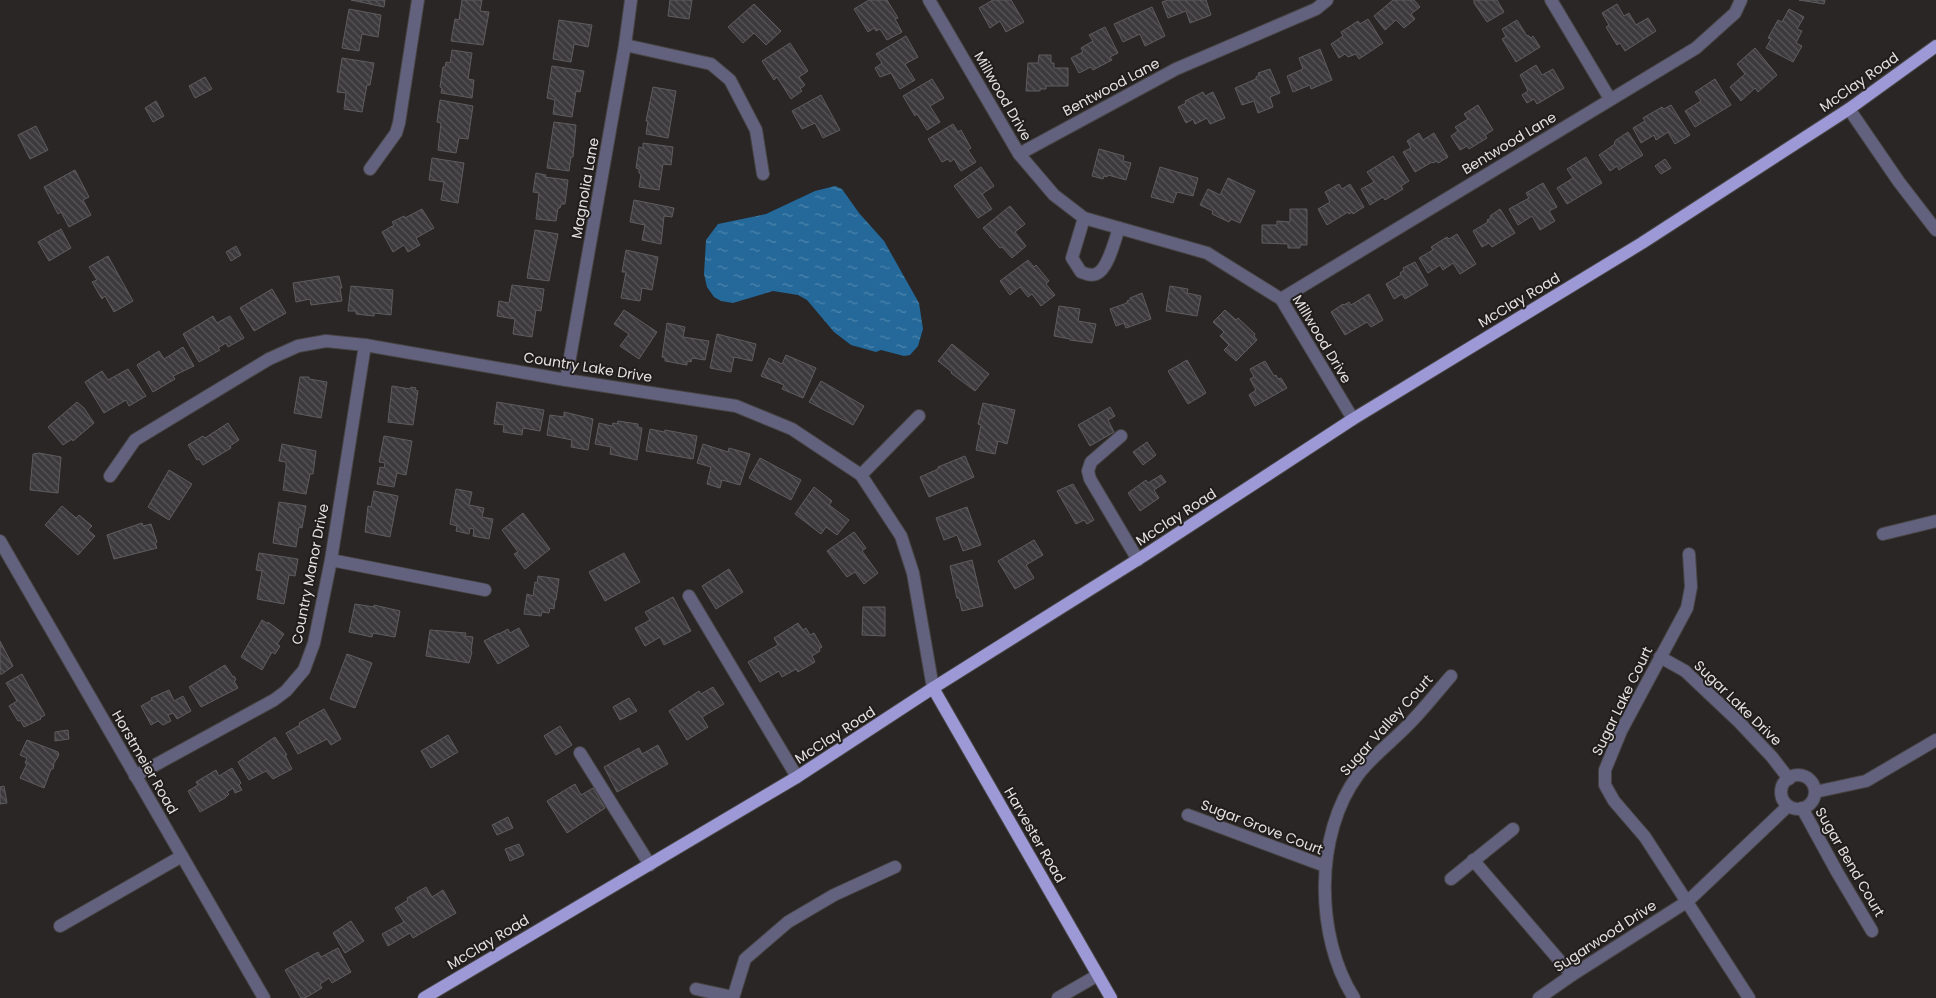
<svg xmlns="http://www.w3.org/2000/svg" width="1936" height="998" font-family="Poppins,sans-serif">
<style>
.water{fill:url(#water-ripples)}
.building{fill:url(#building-back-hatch);stroke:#5f5c5f}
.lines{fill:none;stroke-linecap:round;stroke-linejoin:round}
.minor-casing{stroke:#474443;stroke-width:14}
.major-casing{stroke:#474443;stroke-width:14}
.minor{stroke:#62617e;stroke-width:12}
.major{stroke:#9c99d6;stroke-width:12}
.labels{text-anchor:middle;stroke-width:4;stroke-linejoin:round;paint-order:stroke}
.street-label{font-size:14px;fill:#e4e1e1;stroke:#201d1c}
</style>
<defs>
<pattern id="water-ripples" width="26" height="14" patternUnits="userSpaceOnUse" patternTransform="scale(1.25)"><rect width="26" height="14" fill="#24699a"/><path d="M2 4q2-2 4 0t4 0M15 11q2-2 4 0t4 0" fill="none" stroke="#4e85ac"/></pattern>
<pattern id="building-back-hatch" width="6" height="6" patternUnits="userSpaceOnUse" patternTransform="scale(1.25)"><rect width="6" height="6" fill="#3c3a3d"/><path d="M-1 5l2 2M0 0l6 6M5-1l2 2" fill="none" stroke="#585659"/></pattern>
</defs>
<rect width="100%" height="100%" fill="#292625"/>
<path class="water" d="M835,186L842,189L859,213L884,241L919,303L923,329L918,346L910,355L904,356L881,350L876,352L851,345L834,332L807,300L798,295L773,291L733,303L721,301L714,297L707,287L704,274L706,240L718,224L766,214L815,191Z"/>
<g class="building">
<path d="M351,0H385L384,7Z"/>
<path d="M462,0H482L480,11L489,12L483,45L451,41L455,19L459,20Z"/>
<path d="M670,0H692L689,19L668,16Z"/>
<path d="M869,0H887L898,18L895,19L902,32L887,40L880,29L876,31L874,28L868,32L854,9Z"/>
<path d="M993,0H1011L1024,22L1006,32L1000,21L990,28L979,8Z"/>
<path d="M1168,0H1206L1211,15L1190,23L1186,11L1168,18L1162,2Z"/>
<path d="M1393,0H1414L1420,7L1411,14L1415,19L1404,28L1396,20L1385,30L1374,16Z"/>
<path d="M1474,0H1497L1504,12L1487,22L1474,3Z"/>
<path d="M1799,0H1825L1824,4Z"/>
<path d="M754,4L781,31L766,45L754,33L743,43L728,27Z"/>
<path d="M1617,4L1624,16L1629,13L1636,25L1648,18L1656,31L1625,51L1620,43L1617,45L1606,27L1609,25L1602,13Z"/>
<path d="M1152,7L1165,36L1145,46L1140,34L1123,42L1114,24Z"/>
<path d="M349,9L381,15L378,37L362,34L359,51L342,48Z"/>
<path d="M1789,9L1804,17L1797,29L1802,31L1796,43L1802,46L1793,62L1766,48L1771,39L1768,38L1778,20L1782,22Z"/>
<path d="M1368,19L1383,43L1359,59L1356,54L1348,57L1345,54L1339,58L1331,44L1343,36L1341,32L1358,21L1360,24Z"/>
<path d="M559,20L592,25L588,47L574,44L571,62L553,59Z"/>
<path d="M1517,20L1527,36L1528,35L1531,38L1533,36L1540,47L1516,62L1502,39L1506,37L1502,29Z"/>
<path d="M1105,27L1118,53L1110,57L1112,60L1093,70L1091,67L1079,73L1071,58L1083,52L1081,48L1093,41L1089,35Z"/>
<path d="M906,36L918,57L905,64L915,80L900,89L891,73L880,77L875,68L882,63L876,54Z"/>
<path d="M790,43L808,71L799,77L805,85L800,89L802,91L791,99L777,77L774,80L762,61Z"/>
<path d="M1755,48L1777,75L1758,92L1755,88L1741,101L1730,87L1745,74L1737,64Z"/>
<path d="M1320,49L1332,80L1311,89L1310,85L1293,92L1287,76L1303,69L1299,58Z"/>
<path d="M452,50L472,53L468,79L474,80L472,98L441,93L442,88L440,87L443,67H445L446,62L450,63Z"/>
<path d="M1039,55H1051V63H1054V68H1068V86H1046V89H1040V91H1026L1028,63H1038Z"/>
<path d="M342,58L374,63L370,85H367L362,112L344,109L346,93L337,92Z"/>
<path d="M1536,65L1542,75L1553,69L1564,88L1537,104L1534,99L1527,103L1522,95L1528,91L1520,75Z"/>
<path d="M552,66L584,71L580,92L576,91L572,117L553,114L555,100L547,98Z"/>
<path d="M1270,69L1280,93L1270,97L1273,107L1258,113L1254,101L1242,105L1235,88L1256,79V77L1259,75L1258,73Z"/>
<path d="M205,77L212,89L195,98L189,86Z"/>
<path d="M932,79L944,98L930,106L940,122L927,130L917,114L915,116L903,96Z"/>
<path d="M1715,79L1731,105L1695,127L1685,111L1701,101L1695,92Z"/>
<path d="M653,87L676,91L668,138L646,134L648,121H646Z"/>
<path d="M1203,92L1205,96L1213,92L1225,118L1210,124L1207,118L1195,124L1193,119L1186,123L1178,107L1186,103L1185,101Z"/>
<path d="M821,95L840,130L823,138L815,123L802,129L792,111Z"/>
<path d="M440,100L473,106L468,139L459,138L456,153L438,150L441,123L437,122Z"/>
<path d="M156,101L164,116L153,122L145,108Z"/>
<path d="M1478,105L1493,130L1485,135L1487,138L1469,149L1467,146L1460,150L1451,136L1458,131L1455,127L1468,119L1464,114Z"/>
<path d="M1671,105L1690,135L1675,144L1668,132L1656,140L1654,135L1641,143L1633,128L1645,121L1643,118L1662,107L1664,109Z"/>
<path d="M554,122L576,125L573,157H571L569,171L547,168Z"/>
<path d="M953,124L958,132L961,130L971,148L968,150L976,162L961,171L954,159L950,162L948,159L942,162L928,139Z"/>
<path d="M36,126L48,150L30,159L18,135Z"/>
<path d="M1628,132L1643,155L1619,170L1617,166L1610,171L1599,155L1615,144L1614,143L1616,140Z"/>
<path d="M1419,133L1423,140L1434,133L1448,157L1438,163L1437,161L1433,163L1432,162L1415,172L1403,152L1411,148L1407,141Z"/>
<path d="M643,143L673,147L671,165L663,164L659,190L639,187L641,174L639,173V169L636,168L639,147L643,148Z"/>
<path d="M1099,149L1124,156L1123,161L1131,163L1126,180L1108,175L1107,177L1104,176L1103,179L1092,176Z"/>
<path d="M1393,156L1409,181L1401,186L1403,189L1385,200L1383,197L1370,205L1361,189L1374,182L1367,172Z"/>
<path d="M1586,157L1602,183L1567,204L1557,188L1573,178L1567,169Z"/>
<path d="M432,158L464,163L458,203L441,200L444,182L429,180Z"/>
<path d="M1665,159L1671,168L1661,174L1655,166Z"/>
<path d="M981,167L994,186L982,194L992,209L978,218L954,186Z"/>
<path d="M1160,167L1198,178L1193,196L1177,192L1173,203L1151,197Z"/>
<path d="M75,170L89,197L83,200L91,215L69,227L61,212L58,214L44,187Z"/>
<path d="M536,173L546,175L545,177L568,180L565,204H561L560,208H558L556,221L536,219L539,193L533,192Z"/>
<path d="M1228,178L1255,191L1240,223L1231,219L1229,222L1212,214L1213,211L1200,205L1208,189L1220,195Z"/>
<path d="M1543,183L1557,207L1549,211L1555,221L1540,230L1532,216L1518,225L1509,209L1529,198L1526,193Z"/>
<path d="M1339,184L1342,189L1350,184L1364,207L1353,214L1352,212L1349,214L1348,212L1327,225L1318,209L1330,202L1325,192Z"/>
<path d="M634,200L674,208L672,217L664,216L661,244L642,240L645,225L630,222Z"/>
<path d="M1010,206L1025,224L1015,232L1026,246L1012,258L1002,247L1000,248L983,228Z"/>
<path d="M422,209L434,228L416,238L420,245L408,252L404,245L393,252L382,232L394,225L392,222L404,216L405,218Z"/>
<path d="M1290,209H1307V245H1300V248H1288V244L1262,243V225H1277V221L1290,222Z"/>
<path d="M1500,209L1515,233L1492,247L1489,243L1482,247L1473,231L1488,222L1487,220L1491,218L1490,216Z"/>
<path d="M61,229L71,248L49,261L38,242Z"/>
<path d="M535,230L558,234L549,281L527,278Z"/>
<path d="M1457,234L1476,264L1460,274L1453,263L1443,270L1440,265L1428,273L1419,258L1433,250L1431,247L1447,237L1449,239Z"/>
<path d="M236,246L241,255L231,261L226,252Z"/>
<path d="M626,250L658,257L652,290L642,288L640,301L621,298L626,272H622Z"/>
<path d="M108,256L133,301L114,312L105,296L102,299L92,282L97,280L89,267Z"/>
<path d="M1028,260L1034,267L1036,265L1049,281L1046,284L1055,295L1041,306L1032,294L1028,297L1020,287L1010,295L1000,281Z"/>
<path d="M1415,262L1428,285L1405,299L1402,294L1394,299L1386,284L1401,275L1400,273L1404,270L1403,268Z"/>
<path d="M339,276L342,288H340L342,301L311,305L310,299L296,302L293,283Z"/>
<path d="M512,285L544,289L541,311L536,310L532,337L513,334L515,319L497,316L499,301L509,303Z"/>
<path d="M351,286L393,290L391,315L374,313V316L356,314V311H348Z"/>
<path d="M1170,286L1188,289L1187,293L1201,296L1197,316L1166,311Z"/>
<path d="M272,289L286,313L254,331L240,308Z"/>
<path d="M1142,293L1151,319L1126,328L1124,323L1116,326L1110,309L1127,303V301L1130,300V298Z"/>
<path d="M1369,294L1383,320L1371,327L1367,322L1345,335L1331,312L1343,304L1344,305L1349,302L1351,305Z"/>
<path d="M1059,306L1080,309L1078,321L1096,324L1092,343L1070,340V339L1054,336Z"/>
<path d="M624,310L657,332L639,359L620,346L629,334L614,324Z"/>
<path d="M1225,310L1236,320L1238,318L1255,334L1254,336L1257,340L1236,361L1224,350L1229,345L1220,336L1224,332L1213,322Z"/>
<path d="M213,316L217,323L230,316L244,338L228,347L226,343L218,348L220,350L199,362L183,334Z"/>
<path d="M667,323L685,327L683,337L709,341L705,360L692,358L691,362L687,361V365L665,361V358L662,357Z"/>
<path d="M717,334L756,344L752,361L734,357L731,372L710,368Z"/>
<path d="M952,344L989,374L975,391L951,373L952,372L938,361Z"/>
<path d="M183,347L194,366L173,376L175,379L153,392L137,365L159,351L164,359Z"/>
<path d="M786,355L816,368L803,398L782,389L784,385L761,376L769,358L782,364Z"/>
<path d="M1187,360L1206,393L1188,404L1168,371Z"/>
<path d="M1265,361L1274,376L1276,375L1278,379L1281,378L1287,388L1255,406L1249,395L1256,390L1250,379L1254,377L1250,369Z"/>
<path d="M128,369L146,396L129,406L126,400L104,413L85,382L102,371L108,380Z"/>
<path d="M300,377H309V379L327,382L321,418L294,413Z"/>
<path d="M821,381L864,406L853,425L809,402Z"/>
<path d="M392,386L410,389L411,387L416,388L415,390L418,391L413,425L388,422Z"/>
<path d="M77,402L84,408L94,423L73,441L72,439L63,445L48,427Z"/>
<path d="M497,402L544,410L540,431L523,428L522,435L503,432L504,425L494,424Z"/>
<path d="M983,403L1015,410L1007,444L998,441L995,454L976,450L981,425L978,424Z"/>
<path d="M1110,407L1115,416L1108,420L1114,432L1090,446L1078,425Z"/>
<path d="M564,412L593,419L588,450L571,447L572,440L547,435L550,415L564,417Z"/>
<path d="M618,421L638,424V427L642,428L637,460L610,454L611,447L595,444L599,423L612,426L613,423L617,424Z"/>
<path d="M228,423L239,440L230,446L231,448L203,465L199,459L197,460L188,445L203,436L205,438Z"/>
<path d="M650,429L664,432L665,430L697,436L693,459L646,451Z"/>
<path d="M384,436L412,441L406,475L397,473L394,487L377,484L380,467L384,468L385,463L379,462Z"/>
<path d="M1147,442L1156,455L1143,465L1133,452Z"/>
<path d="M282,444L316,451L313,474H310L306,494L283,490L286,468V462L279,461Z"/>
<path d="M703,444L728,452L729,448L750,454L740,485L722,480L720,488L707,484L711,467L697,463Z"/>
<path d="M39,453L61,457L58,493L30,490L33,454Z"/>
<path d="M965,456L974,477L929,497L920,477L938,469V467Z"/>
<path d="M760,458L801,480L791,500L749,478Z"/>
<path d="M169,470L192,484L169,520L148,507Z"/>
<path d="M1161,475L1166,482L1154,490L1159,498L1140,511L1128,493L1146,480L1148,483Z"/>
<path d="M1073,484L1094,520L1087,524L1084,520L1076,524L1057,491Z"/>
<path d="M814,487L832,501L829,505L849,520L837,535L826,527L821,534L795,514Z"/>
<path d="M456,489L472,492L469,505L484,508L482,517L493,519L489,539L473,536L474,529L470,528L469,534L456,531L457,526L450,524Z"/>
<path d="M374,491L398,496L390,537L365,532L368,506L371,507Z"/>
<path d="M279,502L306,506L302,528L299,527L296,547L273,543Z"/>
<path d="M62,506L76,518L79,515L92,526L88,530L95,536L78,555L45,525Z"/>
<path d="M967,507L981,545L963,551L957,535L944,540L936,518Z"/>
<path d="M523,513L550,549L525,569L514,554L518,552L502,530Z"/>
<path d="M142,523L143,526L151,524L157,542L155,543L157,548L114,559L107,535Z"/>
<path d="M854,532L866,548L862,551L878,573L864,584L855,572L847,577L827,551Z"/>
<path d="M1034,540L1043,555L1026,565L1034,578L1015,589L998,561Z"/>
<path d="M259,553L298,559L295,576L289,575L284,604L257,599L262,571L256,570Z"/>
<path d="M624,553L640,582L605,601L589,572Z"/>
<path d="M972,560L983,606L962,611L959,598H957L950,566Z"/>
<path d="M729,569L743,592L716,609L702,586Z"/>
<path d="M538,576L559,579L556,600H555L554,609L550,608L549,613L542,612L541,616L524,614L527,594L533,596L535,582L537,583Z"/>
<path d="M673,597L691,631L664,645L660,637L645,646L635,628L650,620L645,612Z"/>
<path d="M355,604L374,607V605L400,611L395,637L373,633L372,637L349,632Z"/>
<path d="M863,607H885V636L862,635Z"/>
<path d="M262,620L268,624V622L284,634L277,644L280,646L275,654L272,652L262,670L241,657Z"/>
<path d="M798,623L803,630L806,628L810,635L814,633L822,647L819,649L820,651L812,656L815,662L798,672L796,669L782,677L779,671L760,682L748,662L778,645L774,638Z"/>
<path d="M519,628L529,646L498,664L484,641L499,633V634L508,629L510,633Z"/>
<path d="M430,630L466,633L465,636L473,637L471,651L472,652L469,663L426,656Z"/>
<path d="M0,641L13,666L2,674H0Z"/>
<path d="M347,654L372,663L355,708L330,699Z"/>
<path d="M225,665L233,677L234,676L236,680L234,681L238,688L201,707L189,687Z"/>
<path d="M22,674L45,715L40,718L41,719L24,727L20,720L18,721L9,706L17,701L6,683Z"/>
<path d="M713,687L724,704L702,717L708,727L687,740L669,711L699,691L701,694Z"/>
<path d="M169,690L174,701L183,696L191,711L177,719L173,713L168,715L171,721L163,725L158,721L151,725L141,706L152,700L151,698Z"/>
<path d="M629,698L637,711L620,720L613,707Z"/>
<path d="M324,709L341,739L331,745L327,739L298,754L286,733L300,725L299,723Z"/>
<path d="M560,726L572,745L556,755L544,736Z"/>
<path d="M68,730L69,739L55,741V732Z"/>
<path d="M448,735L458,752L431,768L421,751Z"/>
<path d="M275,737L287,755H285L292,769L273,779L266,771L249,780L238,762Z"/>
<path d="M27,740L58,752L59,755L53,765H54L53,769H51L44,788L20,778L27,764L25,763L27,758L20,755Z"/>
<path d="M658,745L668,764L617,792L604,767L639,748L642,754Z"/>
<path d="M232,768L241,783L239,785L242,790L235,793L233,788L227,792L229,794L225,798L200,812L188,791L198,785L196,782L216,770L219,776Z"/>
<path d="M575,784L581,795L593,788L605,808L567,833L547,801Z"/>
<path d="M4,786L7,803L0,804V787Z"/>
<path d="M508,817L513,828L497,835L492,825Z"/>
<path d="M519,844L524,855L510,861L505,849Z"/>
<path d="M426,887L432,897L443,890L456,913L413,938L410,933L388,946L382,934L404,922L395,908L408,900L407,898Z"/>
<path d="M351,921L364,941L345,953L333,933Z"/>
<path d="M338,948L351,972L332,983L329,978L320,984L322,988L305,998H301L285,970L318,952L321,957Z"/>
</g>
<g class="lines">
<g class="minor-casing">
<g id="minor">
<path d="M929,0L1019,154L1054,195L1084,218L1207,253L1281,299L1353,419"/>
<path d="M1551,0L1610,99"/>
<path d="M625,45L711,64L730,80L756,130L763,174"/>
<path d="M1849,109L1899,182L1936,230"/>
<path d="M1019,154L1176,69L1316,9L1327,0"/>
<path d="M370,169L396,133L399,123L418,0"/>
<path d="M1084,218L1072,258L1081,272C1086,274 1091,276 1096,274C1108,270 1115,239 1119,228"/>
<path d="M1281,299L1696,48L1735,13L1741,0"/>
<path d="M566,380L625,45L631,0"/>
<path d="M1121,436L1091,462L1088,471L1090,479L1138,560"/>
<path d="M861,475L919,416"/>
<path d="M110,476L135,440L269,359L298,346L326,341L365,345L566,380L736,406L792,429L861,475L901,536L913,573L933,688"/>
<path d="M1883,534L1936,521"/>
<path d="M0,541L264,998"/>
<path d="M1689,554L1691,587L1687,608L1621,731L1605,770V785L1614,801L1645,837L1749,998"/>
<path d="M331,560L485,590"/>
<path d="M689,596L797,777"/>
<path d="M1660,657L1685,671L1739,722L1772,757L1789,779"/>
<path d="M580,753L650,865"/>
<circle cx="1798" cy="792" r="17"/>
<path d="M135,776L274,700L286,691L304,670L314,643L331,560L365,345"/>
<path d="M1815,792L1866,781L1936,740"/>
<path d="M1802,808L1837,872L1872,931"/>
<path d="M1188,815L1325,866"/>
<path d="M1473,860L1572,975"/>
<path d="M1451,879L1513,829"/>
<path d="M60,926L182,856"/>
<path d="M696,989L733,997"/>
<path d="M733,998L745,959L788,922L834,895L895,867"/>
<path d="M1058,998L1098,975"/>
<path d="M1354,998C1315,937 1314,834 1358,775C1372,756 1393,741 1409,724C1424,709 1437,692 1451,676"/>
<path d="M1539,998L1572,975L1688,901L1788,806"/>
</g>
</g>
<g class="major-casing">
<g id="major">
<path d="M933,688L1111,998"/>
<path d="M424,998L797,777L933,688L1145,555L1353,419L1642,243L1849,109L1936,46"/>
</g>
</g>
<use href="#minor" class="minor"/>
<use href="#major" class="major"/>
</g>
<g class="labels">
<g class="street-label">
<text transform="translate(1859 82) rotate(-35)" y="5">McClay Road</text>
<text transform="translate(1111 87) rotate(-28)" y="5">Bentwood Lane</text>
<text transform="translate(1003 96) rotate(60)" y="5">Millwood Drive</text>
<text transform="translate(1509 143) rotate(-31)" y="5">Bentwood Lane</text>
<text transform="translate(585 188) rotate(-80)" y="5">Magnolia Lane</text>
<text transform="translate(1519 300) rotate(-31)" y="5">McClay Road</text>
<text transform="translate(1322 339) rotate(59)" y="5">Millwood Drive</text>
<text transform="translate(588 367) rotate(9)" y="5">Country Lake Drive</text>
<text transform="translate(1176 517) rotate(-33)" y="5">McClay Road</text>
<text transform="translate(310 574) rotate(-79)" y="5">Country Manor Drive</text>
<text transform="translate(1622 701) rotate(-64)" y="5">Sugar Lake Court</text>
<text transform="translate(1738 703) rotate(44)" y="5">Sugar Lake Drive</text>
<text transform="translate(1386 725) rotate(-48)" y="5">Sugar Valley Court</text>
<text transform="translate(835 735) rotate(-33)" y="5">McClay Road</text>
<text transform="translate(145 762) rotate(60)" y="5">Horstmeier Road</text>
<text transform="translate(1262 827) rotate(21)" y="5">Sugar Grove Court</text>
<text transform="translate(1035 835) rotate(60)" y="5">Harvester Road</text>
<text transform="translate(1850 862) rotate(60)" y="5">Sugar Bend Court</text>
<text transform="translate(1605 936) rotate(-33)" y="5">Sugarwood Drive</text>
<text transform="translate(488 942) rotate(-31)" y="5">McClay Road</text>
</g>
</g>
</svg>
